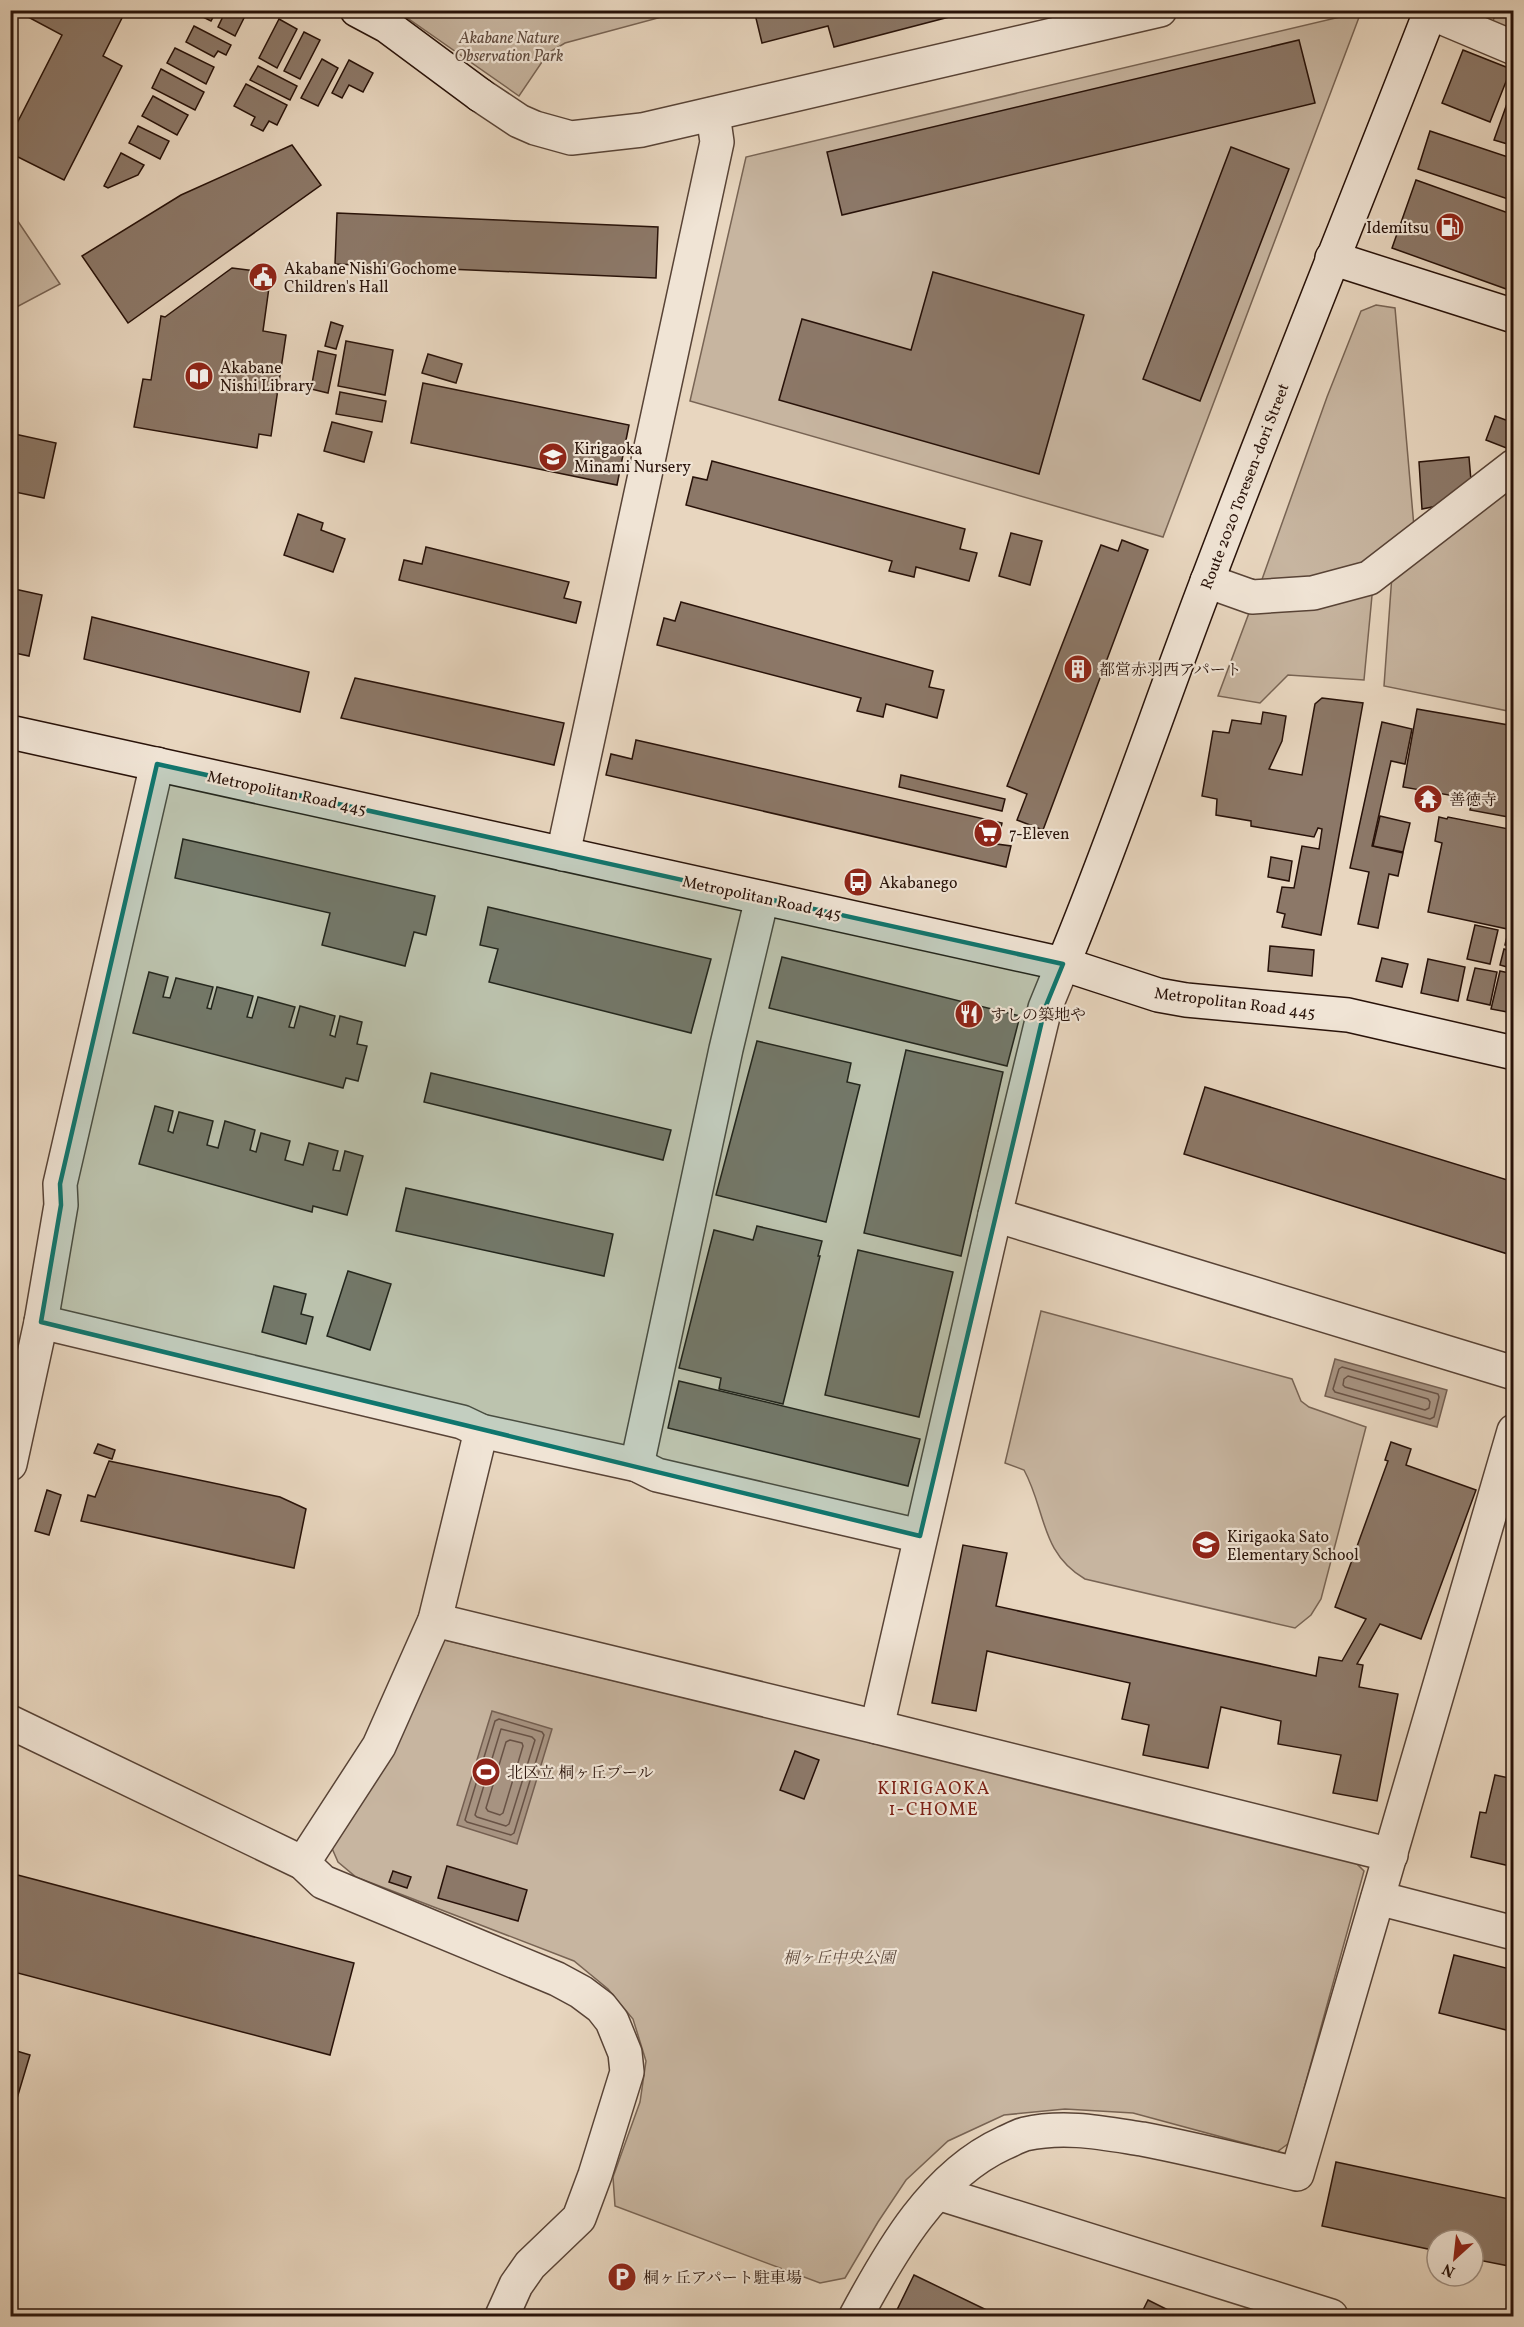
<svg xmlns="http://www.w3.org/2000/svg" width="1524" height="2327" font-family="Vollkorn,'Noto Serif JP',serif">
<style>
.green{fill:#c7b5a0;stroke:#786454;stroke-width:1.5}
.water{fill:#a79381;stroke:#745f51;stroke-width:1.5}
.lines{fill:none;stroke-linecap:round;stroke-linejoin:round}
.shore{stroke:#685245;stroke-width:1.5}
.building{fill:#8c7868;stroke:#281209;stroke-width:1.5}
.street-casing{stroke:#584336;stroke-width:36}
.secondary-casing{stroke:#281209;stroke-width:36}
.street{stroke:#f0e4d5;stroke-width:33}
.secondary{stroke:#f0e4d5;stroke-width:33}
.marked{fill:#0f766e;fill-opacity:0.2;stroke:#0f766e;stroke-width:4.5;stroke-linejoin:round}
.labels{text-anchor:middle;stroke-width:4.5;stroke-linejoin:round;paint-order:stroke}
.park-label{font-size:16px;font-style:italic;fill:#604b3e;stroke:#f0e4d5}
.poi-label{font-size:16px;fill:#281209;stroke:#f0e4d5;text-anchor:start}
.street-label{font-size:16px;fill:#281209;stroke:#f0e4d5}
.neighbourhood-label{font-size:18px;letter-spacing:1.5px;fill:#7a1f14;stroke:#f0e4d5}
</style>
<rect width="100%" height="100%" fill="#e8d6bf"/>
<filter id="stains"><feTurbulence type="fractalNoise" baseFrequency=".00333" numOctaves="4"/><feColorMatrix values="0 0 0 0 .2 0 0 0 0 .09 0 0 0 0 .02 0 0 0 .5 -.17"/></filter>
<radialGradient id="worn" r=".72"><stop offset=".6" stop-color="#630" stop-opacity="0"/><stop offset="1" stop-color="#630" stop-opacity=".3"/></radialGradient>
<g class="green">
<path d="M409,10H684V11L565,43L548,53L519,96L406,17Z"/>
<path d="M1497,11H1513V37L1490,28Z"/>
<path d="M1361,12L1163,537L690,401L746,157Z"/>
<path d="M11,211L60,284L11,310H10Z"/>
<path d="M1376,305L1395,308L1414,527L1367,567L1260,585L1327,397L1361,311Z"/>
<path d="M1513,481V712L1384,686L1392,575Z"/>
<path d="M1373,585L1364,680L1288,675L1260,703L1218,696L1252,605Z"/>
<path d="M1041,1311L1292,1379L1301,1401L1309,1407L1366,1427L1321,1599L1311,1615L1295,1628L1085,1579C1040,1553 1046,1510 1024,1470L1005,1463Z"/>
<path d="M445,1640L1351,1858L1364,1871L1289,2143L1277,2152L1133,2113L1065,2109L1004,2115L948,2141L906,2180L878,2222L845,2278L820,2283L615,2206L613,2177L640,2102L646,2061L633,2019L608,1989L574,1961L356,1877L338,1862L331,1846L436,1648Z"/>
</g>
<g class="water">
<path d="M1335,1359L1447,1390L1437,1427L1325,1396Z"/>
<path d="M492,1711L552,1729L517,1844L457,1825Z"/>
</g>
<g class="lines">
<g class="shore">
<path d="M1342,1367L1438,1394L1439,1397L1434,1417L1430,1419L1335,1392L1333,1389L1339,1369Z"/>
<path d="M1348,1376L1428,1399L1430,1402L1429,1408L1425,1410L1345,1387L1343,1385L1344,1379Z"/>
<path d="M499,1719L542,1732L544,1735L514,1833L511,1835L467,1822L465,1820L495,1721Z"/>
<path d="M501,1729L532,1737L535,1740L509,1824L506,1826L477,1817L475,1815Z"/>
<path d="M510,1740L522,1743L523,1746L503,1813L500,1815L488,1811L486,1808L506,1742Z"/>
</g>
</g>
<g class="building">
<path d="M15,10H126L103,56L122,66L64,180L10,153V137L62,35Z"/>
<path d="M196,10H217L211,21L195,13Z"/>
<path d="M226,10H248L235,36L218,27Z"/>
<path d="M754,10H976L834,47L828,26L762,43Z"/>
<path d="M279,19L297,29L277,68L259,58Z"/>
<path d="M194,26L231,45L226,55L218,51L214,57L186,42Z"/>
<path d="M304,32L320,40L300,79L284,71Z"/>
<path d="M1299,40L1315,103L842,215L827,152Z"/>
<path d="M175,48L214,67L206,84L167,63Z"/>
<path d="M1463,50L1511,69L1490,122L1442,103Z"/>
<path d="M322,59L338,68L318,106L301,98Z"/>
<path d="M349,60L373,73L363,92L349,85L342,98L332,93Z"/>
<path d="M258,66L297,86L290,100L250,80Z"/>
<path d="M161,69L204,92L195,110L152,88Z"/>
<path d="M246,84L287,105L277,125L269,121L263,131L251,125L255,117L234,106Z"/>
<path d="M1514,84V146L1494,140Z"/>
<path d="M153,96L188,115L177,135L142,116Z"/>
<path d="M138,126L169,141L160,159L129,143Z"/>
<path d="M1430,131L1514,159V201L1418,169Z"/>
<path d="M292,145L321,185L128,323L82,256L181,195Z"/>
<path d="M1231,147L1289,169L1200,401L1143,379Z"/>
<path d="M121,153L144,165L138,175L108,188L104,186Z"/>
<path d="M1416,180L1514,215V278L1509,290L1392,248Z"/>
<path d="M337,213L658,227L656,278L335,264Z"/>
<path d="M232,268L271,273L263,331L286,335L271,436L259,434L257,448L134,427L143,379L151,380L161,316L165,317Z"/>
<path d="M933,272L1084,315L1039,474L779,400L802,319L911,350Z"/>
<path d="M331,322L343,326L336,349L325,346Z"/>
<path d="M346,341L393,350L385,395L338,386Z"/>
<path d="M318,351L336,355L328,393L311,389Z"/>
<path d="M428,354L462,364L456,383L422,373Z"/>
<path d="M423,383L629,425L617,485L411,443Z"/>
<path d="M340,392L386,401L382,422L336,414Z"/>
<path d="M1495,416L1514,423V451L1486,440Z"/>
<path d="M332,422L372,432L364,462L324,451Z"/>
<path d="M10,433L56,443L44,498L10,491Z"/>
<path d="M1469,457L1471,481L1437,506L1422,509L1419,462Z"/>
<path d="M712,461L965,529L960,549L977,553L969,581L916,567L914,577L889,571L892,561L686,505L693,477L707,480Z"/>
<path d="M298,514L323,523L321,530L345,539L333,572L284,555Z"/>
<path d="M1011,533L1042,541L1030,585L999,576Z"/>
<path d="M1122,540L1148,550L1043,830L1017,820L1027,794L1007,786L1101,545L1118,551Z"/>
<path d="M426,547L569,582L564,598L581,602L576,623L399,580L404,560L422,564Z"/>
<path d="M10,588L42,595L29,656L10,652Z"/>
<path d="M681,602L933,671L929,687L944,690L937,718L886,704L883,717L857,711L861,698L657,645L664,618L675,621Z"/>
<path d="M92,617L309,672L300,712L84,659Z"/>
<path d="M355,678L564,723L554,765L341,718Z"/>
<path d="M1322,698L1363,703L1321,935L1282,927L1285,914L1277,912L1282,887L1294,888L1302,846L1319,849L1322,829L1318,828L1314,837L1251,826V821L1216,815L1217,799L1202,796L1213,731L1229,733L1232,720L1261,724L1263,712L1286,716L1282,741L1269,769L1302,775L1315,704Z"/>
<path d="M1417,709L1514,726V818L1470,810L1472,799L1403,787Z"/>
<path d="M1382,722L1412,729L1405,764L1391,761L1372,846L1403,853L1398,876L1389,874L1378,928L1358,924L1369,872L1350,868Z"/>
<path d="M636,740L1002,823L997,844L1011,846L1006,867L606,775L611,754L632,759Z"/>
<path d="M901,775L1005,799L1002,811L899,787Z"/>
<path d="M1380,816L1410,823L1403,852L1373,846Z"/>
<path d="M1439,817L1447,819L1448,817L1514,830L1512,930L1428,912L1442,843L1435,841Z"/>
<path d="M183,839L435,896L426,935L414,932L405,966L322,945L330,913L175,878Z"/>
<path d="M1271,857L1292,861L1289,881L1268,877Z"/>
<path d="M488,907L711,959L691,1033L489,982L498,949L480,945Z"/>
<path d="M1475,925L1498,930L1490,964L1467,959Z"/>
<path d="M1508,932L1514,934V947L1505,945Z"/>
<path d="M1270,946L1314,950L1312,976L1268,971Z"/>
<path d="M1504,949L1514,952V969L1500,965Z"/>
<path d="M782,957L1020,1016L1007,1066L769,1008Z"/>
<path d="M1382,958L1408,964L1402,987L1376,981Z"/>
<path d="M1428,959L1465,967L1458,1001L1421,993Z"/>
<path d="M1475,968L1497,972L1490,1005L1467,1000Z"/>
<path d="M1500,971L1514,974L1513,1013L1491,1009Z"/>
<path d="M149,972L168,977L163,997L170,998L176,978L213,987L207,1008L211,1009L217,987L253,996L247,1017L252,1018L258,997L295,1007L289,1027L294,1028L300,1006L335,1016L330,1035L335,1037L340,1016L362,1022L357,1044L367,1046L358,1081L346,1078L343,1088L133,1033Z"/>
<path d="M757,1041L851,1063L847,1082L860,1085L826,1222L716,1195Z"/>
<path d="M906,1050L1003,1072L961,1256L864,1233Z"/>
<path d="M431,1073L671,1130L663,1160L424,1102Z"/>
<path d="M1205,1087L1514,1182V1247L1511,1255L1184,1154Z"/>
<path d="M155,1106L173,1111L168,1131L173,1133L179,1112L213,1121L207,1145L218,1148L225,1121L255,1130L250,1150L256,1152L261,1133L290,1141L285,1160L303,1165L309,1143L338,1151L333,1170L340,1171L345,1151L363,1156L347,1215L313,1206L312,1212L139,1164Z"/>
<path d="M406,1188L613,1234L604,1276L396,1231Z"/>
<path d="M10,1225L16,1227L10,1246Z"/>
<path d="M757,1226L822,1241L818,1256H820L783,1404L719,1389L721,1378L679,1368L714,1230L753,1240Z"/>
<path d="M858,1250L953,1272L919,1417L825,1395Z"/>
<path d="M348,1271L391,1284L370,1350L327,1336Z"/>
<path d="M274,1286L306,1294L301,1314L313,1317L306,1344L262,1332Z"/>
<path d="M679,1381L920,1439L908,1486L668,1428Z"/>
<path d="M1391,1442L1411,1449L1406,1465L1476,1490L1421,1639L1380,1624L1357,1664L1363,1665L1359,1687L1398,1694L1377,1801L1333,1793L1341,1755L1278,1744L1281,1721L1221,1707L1208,1768L1143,1755L1149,1725L1122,1719L1130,1683L987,1651L976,1711L932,1703L963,1545L1007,1553L996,1606L1316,1676L1319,1657L1342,1661L1366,1619L1335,1607L1388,1461L1385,1460Z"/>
<path d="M98,1444L115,1450L112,1459L94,1453Z"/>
<path d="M109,1461L280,1497L306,1509L294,1568L81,1521L88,1495L95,1497Z"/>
<path d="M47,1490L61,1495L49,1535L35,1531Z"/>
<path d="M795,1751L819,1760L804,1799L780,1790Z"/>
<path d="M1495,1775L1514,1779V1867L1471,1857L1480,1812L1486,1813Z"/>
<path d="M447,1866L527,1890L518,1921L438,1898Z"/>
<path d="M393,1871L411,1877L407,1888L389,1882Z"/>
<path d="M10,1873L354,1963L330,2055L10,1971Z"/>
<path d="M1454,1955L1514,1970V2032L1439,2013Z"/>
<path d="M10,2049L30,2055L12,2115H10Z"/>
<path d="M1336,2162L1514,2200V2267L1473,2259V2240H1437V2251L1322,2226Z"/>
<path d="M914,2275L999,2316H894Z"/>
<path d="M1148,2300L1180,2316H1140Z"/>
</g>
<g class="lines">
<g class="street-casing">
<g id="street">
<path d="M1431,13L1514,48"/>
<path d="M480,95L519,121L535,128L571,138L642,130L1160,10"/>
<path d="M1207,581L1252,597L1313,593L1369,578L1514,466"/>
<path d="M563,854L717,142L713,114"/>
<path d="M995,1215L1514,1373"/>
<path d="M41,1322L462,1422L481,1431L637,1465L657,1475L920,1536"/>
<path d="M10,1464L41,1322L61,1205L60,1184L157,764"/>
<path d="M637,1465L726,1049L762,898"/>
<path d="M435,1620L877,1727L1391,1855"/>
<path d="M10,1722L303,1863L323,1882L557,1979L581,1992L601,2007L612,2021L625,2053L627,2072L595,2175L579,2218L530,2265L516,2285L502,2316"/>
<path d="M877,1727L995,1215L1045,1008L1063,964"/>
<path d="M303,1863L379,1746L435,1620L481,1431"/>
<path d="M1378,1898L1514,1933"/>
<path d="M938,2193L1331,2316"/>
<path d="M856,2316C891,2251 934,2175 1004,2143C1011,2140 1018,2136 1025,2134C1065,2125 1103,2133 1142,2139C1194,2149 1246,2162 1297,2174L1514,1431"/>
</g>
</g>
<g class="secondary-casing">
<g id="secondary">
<path d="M357,10L387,26L480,95"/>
<path d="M1332,258L1514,316"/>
<path d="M10,732L1063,964L1158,995L1186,1000L1348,1015L1514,1053"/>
<path d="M1063,964C1116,837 1159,707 1208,579C1280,389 1357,200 1431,10"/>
</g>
</g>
<use href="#street" class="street"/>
<use href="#secondary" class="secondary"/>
</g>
<path class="marked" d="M157,764L1063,964L1045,1008L920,1536L41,1322L61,1205L60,1184Z"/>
<defs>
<g id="fuel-disc" transform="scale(1.5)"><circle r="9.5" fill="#8f2418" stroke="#f0e4d5"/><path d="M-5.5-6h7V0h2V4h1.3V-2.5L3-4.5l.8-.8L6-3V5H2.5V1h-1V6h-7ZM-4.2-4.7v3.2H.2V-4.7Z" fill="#fff"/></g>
<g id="civic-disc" transform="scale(1.5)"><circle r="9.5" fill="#8f2418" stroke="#f0e4d5"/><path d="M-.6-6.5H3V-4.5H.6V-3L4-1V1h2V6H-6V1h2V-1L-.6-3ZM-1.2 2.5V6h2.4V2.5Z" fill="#fff"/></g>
<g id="library-disc" transform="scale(1.5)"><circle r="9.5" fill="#8f2418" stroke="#f0e4d5"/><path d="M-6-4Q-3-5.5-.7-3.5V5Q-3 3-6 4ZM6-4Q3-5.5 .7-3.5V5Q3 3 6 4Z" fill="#fff"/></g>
<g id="school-disc" transform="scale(1.5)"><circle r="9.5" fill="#8f2418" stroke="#f0e4d5"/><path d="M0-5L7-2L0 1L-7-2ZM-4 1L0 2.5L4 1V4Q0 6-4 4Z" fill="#fff"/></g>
<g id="building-disc" transform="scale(1.5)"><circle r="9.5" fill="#8f2418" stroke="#f0e4d5"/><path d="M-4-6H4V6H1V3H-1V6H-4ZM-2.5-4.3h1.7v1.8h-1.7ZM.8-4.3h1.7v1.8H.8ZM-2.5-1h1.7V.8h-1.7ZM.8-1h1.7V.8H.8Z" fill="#fff"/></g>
<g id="temple-disc" transform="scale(1.5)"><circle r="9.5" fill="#8f2418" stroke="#f0e4d5"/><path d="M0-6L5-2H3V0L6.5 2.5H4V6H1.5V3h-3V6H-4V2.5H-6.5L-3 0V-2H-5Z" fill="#fff"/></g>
<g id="supermarket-disc" transform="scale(1.5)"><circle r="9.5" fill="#8f2418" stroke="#f0e4d5"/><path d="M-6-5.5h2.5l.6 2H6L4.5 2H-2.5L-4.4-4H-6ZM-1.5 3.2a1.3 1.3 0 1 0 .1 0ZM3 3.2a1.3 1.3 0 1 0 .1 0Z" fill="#fff"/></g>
<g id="bus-disc" transform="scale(1.5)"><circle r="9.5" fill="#8f2418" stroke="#f0e4d5"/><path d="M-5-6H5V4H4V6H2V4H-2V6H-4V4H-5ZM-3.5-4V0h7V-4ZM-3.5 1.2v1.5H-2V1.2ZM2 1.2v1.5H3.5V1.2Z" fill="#fff"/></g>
<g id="restaurant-disc" transform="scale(1.5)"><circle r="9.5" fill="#8f2418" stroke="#f0e4d5"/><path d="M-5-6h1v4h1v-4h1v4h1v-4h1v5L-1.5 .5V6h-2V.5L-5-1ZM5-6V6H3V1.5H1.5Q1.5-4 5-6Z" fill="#fff"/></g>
<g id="stadium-disc" transform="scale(1.5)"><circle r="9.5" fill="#8f2418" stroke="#f0e4d5"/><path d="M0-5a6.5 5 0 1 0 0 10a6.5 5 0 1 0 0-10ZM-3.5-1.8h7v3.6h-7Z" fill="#fff"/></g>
<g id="parking-disc" transform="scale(1.5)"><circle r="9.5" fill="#8f2418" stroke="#f0e4d5"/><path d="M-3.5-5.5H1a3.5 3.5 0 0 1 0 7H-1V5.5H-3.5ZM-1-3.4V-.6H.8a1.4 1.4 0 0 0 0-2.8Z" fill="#fff"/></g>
</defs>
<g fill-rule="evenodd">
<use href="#fuel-disc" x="1450" y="227"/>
<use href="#civic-disc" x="263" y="277"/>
<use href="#library-disc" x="199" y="376"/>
<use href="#school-disc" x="553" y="457"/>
<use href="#building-disc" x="1078" y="669"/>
<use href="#temple-disc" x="1428" y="799"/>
<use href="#supermarket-disc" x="988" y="833"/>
<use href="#bus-disc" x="858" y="882"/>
<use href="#restaurant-disc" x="969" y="1014"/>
<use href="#school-disc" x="1206" y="1545"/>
<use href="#stadium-disc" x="486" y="1772"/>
<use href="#parking-disc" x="622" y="2277"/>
</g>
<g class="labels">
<g class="park-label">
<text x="509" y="43">Akabane Nature<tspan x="509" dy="18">Observation Park</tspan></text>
<text x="839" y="1963">桐ヶ丘中央公園</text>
</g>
<g class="poi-label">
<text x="1429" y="233" text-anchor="end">Idemitsu</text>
<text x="284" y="274">Akabane Nishi Gochome<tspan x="284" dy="18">Children's Hall</tspan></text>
<text x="220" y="373">Akabane<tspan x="220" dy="18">Nishi Library</tspan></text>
<text x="574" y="454">Kirigaoka<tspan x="574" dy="18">Minami Nursery</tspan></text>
<text x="1099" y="675">都営赤羽西アパート</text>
<text x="1449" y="805">善徳寺</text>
<text x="1009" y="839">7-Eleven</text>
<text x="879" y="888">Akabanego</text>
<text x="990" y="1020">すしの築地や</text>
<text x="1227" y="1542">Kirigaoka Sato<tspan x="1227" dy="18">Elementary School</tspan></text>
<text x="507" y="1778">北区立 桐ヶ丘プール</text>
<text x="643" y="2283">桐ヶ丘アパート駐車場</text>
</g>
<g class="street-label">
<text transform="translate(1244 486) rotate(-69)" y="6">Route 2020 Toresen-dori Street</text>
<text transform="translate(287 792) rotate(12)" y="6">Metropolitan Road 445</text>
<text transform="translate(762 897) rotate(12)" y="6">Metropolitan Road 445</text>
<text transform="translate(1235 1002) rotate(7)" y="6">Metropolitan Road 445</text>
</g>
<g class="neighbourhood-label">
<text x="934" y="1794">KIRIGAOKA<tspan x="934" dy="21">1-CHOME</tspan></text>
</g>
</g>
<rect width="1524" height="2327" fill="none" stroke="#e8d6bf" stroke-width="36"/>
<rect x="12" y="12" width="1500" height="2303" fill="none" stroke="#281209" stroke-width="3"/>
<rect x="18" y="18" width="1488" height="2291" fill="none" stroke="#281209" stroke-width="1.5"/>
<g transform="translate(1455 2258) rotate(207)"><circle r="28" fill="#f0e4d5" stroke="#a09083" stroke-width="1.5"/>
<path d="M0-4.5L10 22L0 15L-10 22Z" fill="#8f2418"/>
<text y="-9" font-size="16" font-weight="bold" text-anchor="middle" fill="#281209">N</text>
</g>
<rect width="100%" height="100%" filter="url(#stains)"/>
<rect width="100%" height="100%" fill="url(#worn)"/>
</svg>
